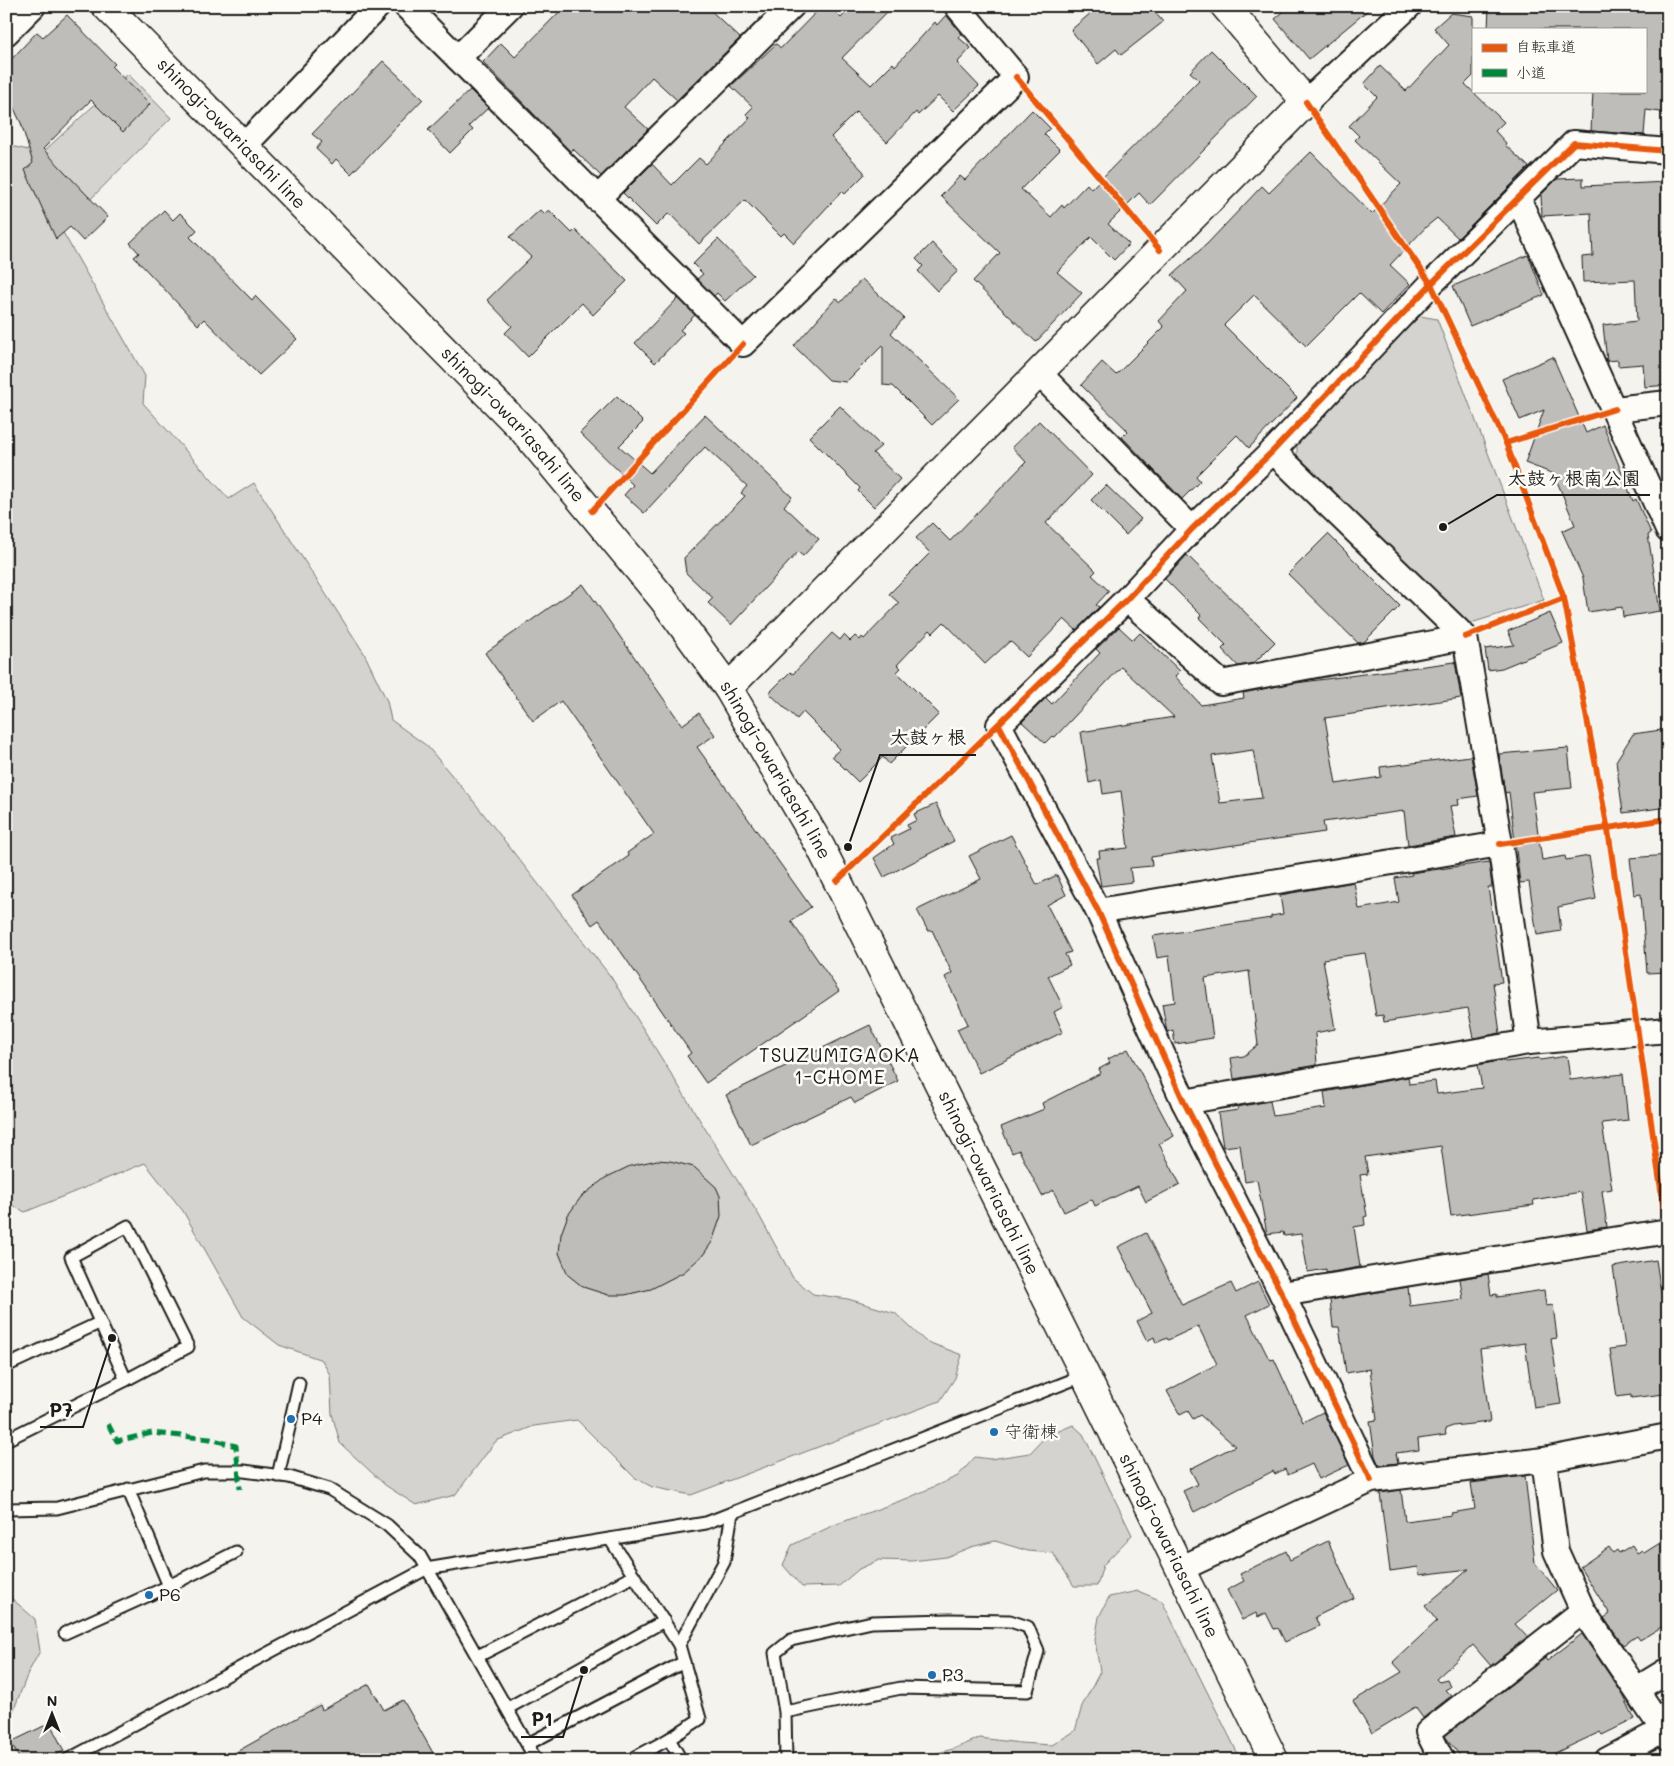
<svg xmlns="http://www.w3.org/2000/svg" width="1674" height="1766" font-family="Mali,'Klee One',sans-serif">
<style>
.green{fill:#d4d3cf;stroke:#787876}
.building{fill:#bebdba;stroke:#1c1c1c;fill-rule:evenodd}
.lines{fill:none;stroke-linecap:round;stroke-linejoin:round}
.service-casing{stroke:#1c1c1c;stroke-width:15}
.minor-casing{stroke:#1c1c1c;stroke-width:28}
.tertiary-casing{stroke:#1c1c1c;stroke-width:31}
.secondary-casing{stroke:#1c1c1c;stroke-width:31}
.path{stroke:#1c1c1c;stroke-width:3;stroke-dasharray:5 4;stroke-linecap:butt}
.service{stroke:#fdfcf7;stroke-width:11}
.minor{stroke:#fdfcf7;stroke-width:24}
.tertiary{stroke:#fdfcf7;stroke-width:28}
.secondary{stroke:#fdfcf7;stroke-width:28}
.quiet{stroke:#00873e;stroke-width:5;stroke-dasharray:10 5;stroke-linecap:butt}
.cycleway-casing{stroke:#fdfcf7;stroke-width:9}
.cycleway{stroke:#e8590c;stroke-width:6}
.poi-dot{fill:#1f6fb2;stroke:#fdfcf7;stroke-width:2}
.labels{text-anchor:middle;stroke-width:5;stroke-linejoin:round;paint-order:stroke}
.street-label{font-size:18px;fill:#1c1c1c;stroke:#fdfcf7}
.poi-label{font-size:18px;fill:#1c1c1c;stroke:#fdfcf7;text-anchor:start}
.neighbourhood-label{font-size:19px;letter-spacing:1px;fill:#1c1c1c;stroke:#fdfcf7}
.leader{fill:none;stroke:#1c1c1c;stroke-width:2}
.callout-dot{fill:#1c1c1c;stroke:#fdfcf7;stroke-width:2}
.callout-label{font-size:19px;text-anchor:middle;font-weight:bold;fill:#1c1c1c;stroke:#fdfcf7;stroke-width:5;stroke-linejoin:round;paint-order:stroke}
</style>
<rect width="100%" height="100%" fill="#f4f3ee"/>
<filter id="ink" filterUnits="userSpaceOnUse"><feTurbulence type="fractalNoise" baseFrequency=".02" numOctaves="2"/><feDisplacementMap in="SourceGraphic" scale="10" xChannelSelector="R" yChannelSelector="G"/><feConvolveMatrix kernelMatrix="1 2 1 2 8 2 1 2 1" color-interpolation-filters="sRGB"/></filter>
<g filter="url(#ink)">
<g class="green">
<path d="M128,74L171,118L61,229L145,376L143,403L229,499L254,483L364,653L387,701L391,720L427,746L471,798L611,977L760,1217L793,1278L813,1294L848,1299L895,1313L925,1341L962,1355L955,1378L940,1401L691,1495L652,1487L634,1477L577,1420L534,1426L496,1441L455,1495L416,1505L385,1485L340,1443L332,1414L330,1375L322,1360L279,1345L243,1317L183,1211L145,1163L25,1212L10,1204L6,1196V145L42,153Z"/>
<path d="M1420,316L1437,319L1544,600L1468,624L1297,455V439Z"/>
<path d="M1073,1425L1083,1434L1132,1535L1103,1565L1097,1586H1074L1053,1553L1028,1551L995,1541L971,1547L946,1557L912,1561L879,1560L859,1569L839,1586L802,1587L783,1565L792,1545L834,1525L908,1498L958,1476L975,1457L990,1459L1030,1453L1045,1437Z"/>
<path d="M6,1588L10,1597L35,1619L40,1651L28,1673L6,1730Z"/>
<path d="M1138,1591L1162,1601L1241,1760H911L953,1749L980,1738L1020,1743L1052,1745L1075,1731L1082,1706L1100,1672L1095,1640L1099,1617L1109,1597Z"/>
</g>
<g class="building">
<path d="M565,6H706L740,38L677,100L652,77L624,107L648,129L601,176L573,149L571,152L483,62L501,43L515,57Z"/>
<path d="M822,6H829L841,18L852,6H893L842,58L871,85L893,63L895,66L935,22L937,25L946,15L962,34L958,37L971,48L957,63L979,86L953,111L938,96L918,115L916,112L887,142L856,112L831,137L864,172V175L845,194L842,191L794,243L784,233L781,236L745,200L699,244L669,213L656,226L623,193L652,164L672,185L699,158L706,164L750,118L746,114L753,107L731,86L776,44L781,48Z"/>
<path d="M1099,6H1150L1163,22L1121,55L1116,49L1098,64L1071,30Z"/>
<path d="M1290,6H1373L1309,59L1275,19Z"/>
<path d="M1489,6H1668V113L1646,110L1644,135L1591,131L1593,91H1645V29H1488Z"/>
<path d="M1451,13L1473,16V76L1465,84L1504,122L1495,131L1506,143L1505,145L1529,167L1458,238L1437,218L1426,227L1390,265L1410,284L1381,314L1359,293L1306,346L1254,295L1224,325L1297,398L1249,448L1237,435L1196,476L1200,481L1182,499L1122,437L1128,431L1081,385L1102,362L1116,375L1164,327L1159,321L1187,291L1172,275L1207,244L1262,186L1269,193L1311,152L1372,214L1401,184L1355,140L1359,136L1349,126L1377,97L1364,84L1380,66L1406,91L1449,45L1434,28Z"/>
<path d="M67,15L115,64L112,67L150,104L123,132L91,100L43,149L108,217L83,241L70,227L56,239L25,170L33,163L21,123L6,92V65L37,32L43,37Z"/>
<path d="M1211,50L1257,96L1150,205L1139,193L1108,224L1129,244L1114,260L1091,237L1057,272L1082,293L1036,342L973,281L1000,253L941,196L960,176L965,180L1032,110L1050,128L1044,134L1060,150L1021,189L1051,217L1062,205L1064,208L1087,184L1091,189L1199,80L1190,72Z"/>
<path d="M383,61L423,99L351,174L336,159L332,164L316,149L322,142L312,134Z"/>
<path d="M470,90L488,108L469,126L473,130L450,153L428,130Z"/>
<path d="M1583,178V186L1668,182V231H1662L1665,319H1668V385L1645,387L1643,364L1618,366V360L1607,361L1603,325L1637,321L1635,280L1583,282L1582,257L1593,256L1591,213L1542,216L1541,195L1557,179Z"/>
<path d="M164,210L173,220L180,213L197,230L190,237L252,300L255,296L297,339L259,375L204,319L198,325L134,257L139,253L130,243Z"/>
<path d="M540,210L544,214L549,210L572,233L575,230L627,281L593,315L582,303L528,357L505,333L512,326L487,300L531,257L510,237Z"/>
<path d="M718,239L753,275L725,301L717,293L714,296L697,279L703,274L693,264Z"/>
<path d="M932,243L958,271L937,291L918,271L923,266L916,259Z"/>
<path d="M1528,255L1544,295L1470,326L1453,286Z"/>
<path d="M862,279L904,318L891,333L959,399L932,425L893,386L883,385V345L846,382L829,380L794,346L836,298L841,302Z"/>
<path d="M678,298L695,315L680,330L684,333L655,363L635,343Z"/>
<path d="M1553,357L1586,433L1603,425L1633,501L1636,499L1651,533L1648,535L1660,611L1623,617L1622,607L1588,612L1583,578L1562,531L1575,525L1554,474L1525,463L1544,410L1520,420L1502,379Z"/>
<path d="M617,396L643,422L619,446L650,473L705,415L792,497L784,506L819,539L803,556L798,552L731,625L708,603L713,598L686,573L684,558L745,496L741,493L747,486L705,447L644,513L624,495L633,485L580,433Z"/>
<path d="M840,406L881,446L873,453L900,479L874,507L858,491L860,488L809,437Z"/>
<path d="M1039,421L1092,475L1046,523L1096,571L1092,575L1109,591L1096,605L1099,607L1076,630L1064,619L1027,657L1010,641L985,664L944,622L933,633L930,630L897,665L901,668L897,672L939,714L889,764L883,757L858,782L832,756L840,749L803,712L797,719L769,693L790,672L793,674L832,633L840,640L844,635L850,641L855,636L860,640L862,637L864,639L899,603L889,594L930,553L916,538L932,523L950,541L1026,462L1012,447Z"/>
<path d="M1106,485L1141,519L1126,535L1091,500Z"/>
<path d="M1328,534L1400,606L1364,642L1358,643L1288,574Z"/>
<path d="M1187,555L1275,642L1254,663L1238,666L1222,649L1226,645L1199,618L1201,615L1165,579Z"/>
<path d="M583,584L682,725L699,713L715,735L697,747L811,907L791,921L839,991L706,1083L687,1056L691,1053L599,920L592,925L572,895L629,856L627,853L654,834L561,701L533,721L485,653Z"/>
<path d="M1550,613L1563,643L1502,668L1488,670L1485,649L1514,645L1508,631Z"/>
<path d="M1119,627L1133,640L1140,633L1180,671L1175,676L1201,705L1244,698L1243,693L1288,684L1455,662L1461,698L1325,718L1336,784L1381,777L1380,767L1471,756L1478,796L1458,799L1459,805L1450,806L1456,837L1408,845L1404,811L1323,822L1325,832L1151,857L1152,866L1130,868L1132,882L1101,886L1096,858H1100L1099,851L1128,848L1121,791L1103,794L1101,780L1089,783L1081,732L1174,717L1121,667L1055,737L1052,736L1045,743L1022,722L1046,698L1052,704L1100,653L1096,649ZM1253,750L1262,798L1220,803L1212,756Z"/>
<path d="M1668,729V807L1623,813L1616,761L1633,734Z"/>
<path d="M1568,748L1572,788L1532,792L1542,860L1565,856L1566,860L1589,856L1596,899L1558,907L1561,931L1537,935L1529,882L1520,883L1509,792L1505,793L1499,754Z"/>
<path d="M936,804L954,841L884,877L874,858L894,844L891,838L909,829L907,825L917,820L914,814Z"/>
<path d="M1011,835L1037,885L1057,875L1066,895L1047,905L1071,952L1065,954L1070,965L1048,976L1063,1007L1054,1012L1063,1032L979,1073L957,1029L968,1024L945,977L952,973L932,930L928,931L917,910L981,879L969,856Z"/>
<path d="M1668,855V972L1647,973L1641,894L1634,895L1630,858Z"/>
<path d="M1489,862L1492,887H1488L1502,982L1493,983L1500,1033L1474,1038L1468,1008L1384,1022L1383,1015L1376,1016L1365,953L1323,959L1335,1029L1315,1033L1317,1065L1234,1079L1231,1058L1244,1056L1258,1045L1249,971L1205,978L1213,1038L1175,1044L1173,1030L1167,1032L1162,1004L1175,1002L1169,956L1157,958L1153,936L1271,918V916L1283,914L1280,895L1354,882L1359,909L1399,902L1395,878L1412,875L1411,873Z"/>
<path d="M870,1025L898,1081L855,1103L851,1097L751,1145L726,1095Z"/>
<path d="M1128,1049L1174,1136L1159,1144L1180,1184L1146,1202L1138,1186L1095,1206L1092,1199L1064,1212L1053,1190L1042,1196L1019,1150L1012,1153L1001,1127L1044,1109L1042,1103L1101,1073L1099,1069L1110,1063L1108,1059Z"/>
<path d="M1567,1056L1570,1080L1623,1074L1628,1120L1602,1123L1612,1189L1602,1191L1607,1227L1587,1230L1581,1192L1533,1200L1534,1205L1451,1216L1441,1146L1365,1157L1368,1174L1360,1175L1367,1216L1364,1217L1365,1225L1354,1227L1360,1267L1326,1273V1269L1308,1272L1301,1234L1284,1236L1283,1232L1267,1234L1257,1180L1245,1182L1240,1145L1223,1147L1218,1113L1238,1110L1237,1107L1270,1101L1273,1116L1326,1108L1324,1092L1408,1077L1409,1084L1435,1081L1437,1094L1482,1088L1478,1065L1504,1060L1505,1062L1539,1058L1540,1060Z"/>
<path d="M657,1160L670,1161L694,1167L716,1187L720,1196L721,1216L712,1242L703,1255L684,1272L651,1289L625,1295H608L583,1287L568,1275L559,1253L561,1234L568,1215L581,1197L605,1178L630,1166Z"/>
<path d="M1146,1233L1182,1305L1231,1283L1236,1293L1258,1282L1269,1304L1247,1315L1267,1355L1271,1360L1274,1359L1303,1422L1323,1412L1349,1465L1319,1479L1312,1464L1288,1475L1285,1469L1275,1474L1273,1471L1194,1512L1183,1491L1198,1484L1190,1469L1235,1446L1200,1415L1193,1419L1188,1411L1180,1415L1167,1391L1217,1364L1198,1326L1168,1340L1167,1338L1156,1343L1154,1337L1147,1341L1137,1321L1152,1313L1118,1247Z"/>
<path d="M1656,1260L1668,1337V1378L1662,1379L1664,1394L1631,1398V1395L1617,1397L1610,1349L1625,1347L1613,1267Z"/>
<path d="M1488,1274L1491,1295L1497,1294V1297L1544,1290L1546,1306L1553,1305L1557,1338L1551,1339L1561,1404L1534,1408L1525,1343L1480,1349L1490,1422L1453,1426L1445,1429L1446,1435L1418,1439L1419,1450L1396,1453L1398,1463L1379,1465L1375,1456L1370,1421L1377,1420L1370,1369L1346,1373L1339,1327H1333L1330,1300L1408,1287L1410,1306L1463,1299L1460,1279Z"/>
<path d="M1525,1476L1535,1563L1557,1590L1515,1624L1527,1637L1491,1666L1473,1645L1436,1679L1439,1682L1447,1680L1450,1687L1445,1690L1451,1696L1423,1718L1415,1707L1372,1733L1353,1701L1402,1672L1393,1662L1437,1621L1425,1606L1469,1569L1419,1575L1418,1567L1390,1571L1380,1493L1401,1490L1405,1521L1452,1515L1451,1513L1475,1509L1471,1483Z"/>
<path d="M1668,1538V1623L1640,1640L1637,1636L1623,1645L1604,1618L1610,1614L1580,1567L1609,1547L1613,1553L1617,1550L1619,1553L1632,1545L1637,1553L1642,1550L1644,1553Z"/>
<path d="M1328,1541L1354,1598L1315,1617L1319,1626L1285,1642L1278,1628L1274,1629L1266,1613L1258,1617L1256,1613L1242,1620L1227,1590L1244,1581L1240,1574L1286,1551L1290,1560Z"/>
<path d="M1582,1634L1623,1695L1635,1719L1602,1735L1600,1732L1553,1754L1556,1760H1463L1445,1736L1545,1658L1547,1661Z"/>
<path d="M369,1684L384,1710L403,1700L437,1760H222L320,1705L322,1710Z"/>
<path d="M50,1723L64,1751L45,1760H20L11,1742Z"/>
</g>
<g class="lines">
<g class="service-casing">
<g id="service">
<path d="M128,1226L188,1347L126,1380L71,1257Z"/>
<path d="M6,1366L99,1323"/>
<path d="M6,1440L126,1380"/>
<path d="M278,1476L299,1383"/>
<path d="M128,1489L169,1586"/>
<path d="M6,1509L57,1508L204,1471H244L289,1477L329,1489L387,1525L420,1556L536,1760"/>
<path d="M610,1539L679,1645"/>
<path d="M65,1633L169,1586L236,1552"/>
<path d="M478,1656L634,1576"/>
<path d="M508,1708L664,1621"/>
<path d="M785,1712L901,1688L1027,1691L1038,1651L1028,1627L1010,1621L950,1620L872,1622L791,1640L775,1653L785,1712L786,1760"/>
<path d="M669,1739L700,1719L679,1645L724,1562L732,1513"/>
<path d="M528,1744L684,1662"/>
<path d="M67,1760L426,1569L706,1523L1085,1375"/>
<path d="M630,1760L669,1739L681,1760"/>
</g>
</g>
<g class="minor-casing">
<g id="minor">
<path d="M406,6L743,344L1016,77L957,6"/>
<path d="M6,33L33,6"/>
<path d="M458,58L510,6"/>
<path d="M1306,102L1409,6"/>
<path d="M243,147L378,6"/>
<path d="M1518,198L1668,530"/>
<path d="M597,199L792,6"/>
<path d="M1039,373L1192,529"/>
<path d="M1615,409L1668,403"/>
<path d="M1273,451L1465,637L1500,844L1529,1042"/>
<path d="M1127,599L1221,683L1465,637"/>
<path d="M1098,911L1500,844"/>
<path d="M1184,1102L1529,1042L1668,1030"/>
<path d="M1282,1294L1668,1231"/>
<path d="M1544,1460L1556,1551L1583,1611L1668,1737"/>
<path d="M1371,1480L1282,1294L1184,1102L1098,911L999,725L1127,599L1192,529L1273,451L1431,284L1574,143L1668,151"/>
<path d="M1180,1569L1371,1480L1544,1460L1668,1436"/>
<path d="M1637,1689L1668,1670"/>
<path d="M1442,1760L1428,1732L1583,1611"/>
<path d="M1607,1760L1663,1730"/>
</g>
</g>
<g class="tertiary-casing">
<path id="tertiary" d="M728,688L1306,102L1225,6"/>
</g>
<g class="secondary-casing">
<g id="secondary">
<path id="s1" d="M106,6L524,431L663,599L728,688L820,846L1085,1375L1274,1760"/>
</g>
</g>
<g class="path">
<path d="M1032,97L1144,230"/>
<path d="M1322,125L1416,262"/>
<path d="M1443,309L1506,443L1564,598L1608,830L1633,1007"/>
<path d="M1506,443L1589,417"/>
<path d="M609,492L726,363"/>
<path d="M1488,627L1564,598"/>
<path d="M1526,841L1668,819"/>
<path d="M857,862L981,743"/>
<path d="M1640,1058L1663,1207"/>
</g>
<use href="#service" class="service"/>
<use href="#minor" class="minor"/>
<use href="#tertiary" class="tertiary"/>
<use href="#secondary" class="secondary"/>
<path class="quiet" d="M108,1424L117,1441L152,1433L210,1439L236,1446L240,1489"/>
<g class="cycleway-casing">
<g id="cycleway">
<path d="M1016,77L1160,250"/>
<path d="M1306,102L1431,284L1506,443L1564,598L1608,830L1668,1237"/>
<path d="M1506,443L1615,409"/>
<path d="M592,511L743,344"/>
<path d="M1465,637L1564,598"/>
<path d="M999,725L1098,911L1184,1102L1282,1294L1371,1480"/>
<path d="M1500,844L1668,819"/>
<path d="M837,881L1127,599L1192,529L1273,451L1431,284L1574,143L1668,151"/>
</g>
</g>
<use href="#cycleway" class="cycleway"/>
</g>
</g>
<g class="poi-dot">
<circle cx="291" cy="1419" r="5"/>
<circle cx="994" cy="1432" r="5"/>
<circle cx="149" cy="1595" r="5"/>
<circle cx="932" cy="1675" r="5"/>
</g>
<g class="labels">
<g class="street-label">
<text dy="6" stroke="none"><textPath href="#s1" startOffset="179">shinogi-owariasahi line</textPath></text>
<text dy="6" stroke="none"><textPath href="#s1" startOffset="584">shinogi-owariasahi line</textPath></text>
<text dy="6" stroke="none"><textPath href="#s1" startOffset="1019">shinogi-owariasahi line</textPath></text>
<text dy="6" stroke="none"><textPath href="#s1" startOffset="1484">shinogi-owariasahi line</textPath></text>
<text dy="6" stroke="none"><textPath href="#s1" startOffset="1889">shinogi-owariasahi line</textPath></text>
</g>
<g class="poi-label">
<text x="301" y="1425">P4</text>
<text x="1004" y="1438">守衛棟</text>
<text x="159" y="1601">P6</text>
<text x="942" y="1681">P3</text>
</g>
<g class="neighbourhood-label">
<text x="840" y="1062">TSUZUMIGAOKA<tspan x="840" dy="22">1-CHOME</tspan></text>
</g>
</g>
<path class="leader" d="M1443 527L1497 495H1650M848 847L880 755H976M112 1338L83 1427H40M584 1670L563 1737H521"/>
<g class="callout-dot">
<circle cx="1443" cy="527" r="5"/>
<circle cx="848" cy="847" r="5"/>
<circle cx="112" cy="1338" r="5"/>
<circle cx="584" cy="1670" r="5"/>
</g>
<g class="callout-label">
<text x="1574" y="485">太鼓ヶ根南公園</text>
<text x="928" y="744">太鼓ヶ根</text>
<text x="61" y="1417">P7</text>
<text x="542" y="1726">P1</text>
</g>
<rect width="1674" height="1766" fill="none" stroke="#fdfcf7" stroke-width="25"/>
<rect x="12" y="12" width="1649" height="1741" fill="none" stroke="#1c1c1c" stroke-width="2" filter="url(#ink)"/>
<rect x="1472" y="28" width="175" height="65" fill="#fdfcf7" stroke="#a3a29f"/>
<rect x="1482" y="44" width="25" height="8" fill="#e8590c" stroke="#a3a29f"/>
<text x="1516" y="52" font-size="15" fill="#1c1c1c">自転車道</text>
<rect x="1482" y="69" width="25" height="8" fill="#00873e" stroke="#a3a29f"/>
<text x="1516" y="78" font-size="15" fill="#1c1c1c">小道</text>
<g transform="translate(52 1714)" stroke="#fdfcf7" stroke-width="4" paint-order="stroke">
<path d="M0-4L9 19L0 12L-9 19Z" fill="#1c1c1c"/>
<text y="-8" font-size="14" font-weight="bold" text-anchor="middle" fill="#1c1c1c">N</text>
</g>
</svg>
